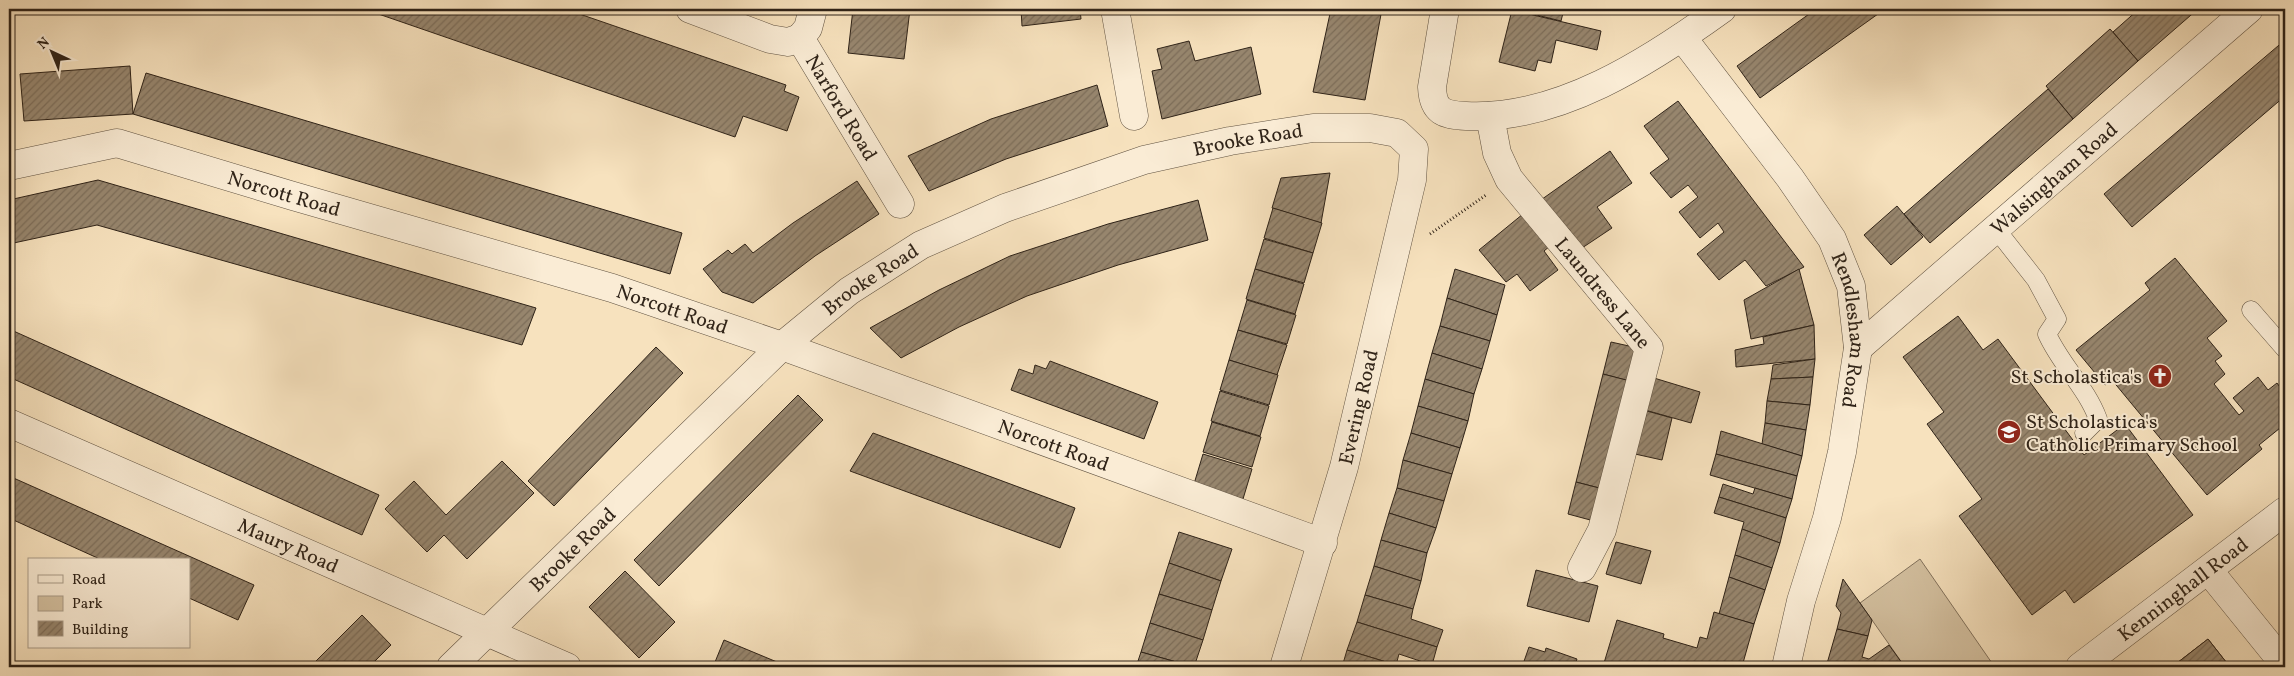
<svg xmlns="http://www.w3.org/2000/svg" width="2294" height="676" font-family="Vollkorn,serif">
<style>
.green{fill:#d5c2a2;stroke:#82725d}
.building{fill:url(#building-hatch);stroke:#2f2318}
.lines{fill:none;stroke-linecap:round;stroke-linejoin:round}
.service-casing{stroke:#615342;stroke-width:19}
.minor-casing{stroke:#615342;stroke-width:29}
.path{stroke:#2f2318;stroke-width:3;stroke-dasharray:1 2.5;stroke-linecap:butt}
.service{stroke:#faecd5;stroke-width:18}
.minor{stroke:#faecd5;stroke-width:28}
.labels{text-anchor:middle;stroke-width:4;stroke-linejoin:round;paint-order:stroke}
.street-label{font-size:20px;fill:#2f2318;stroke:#faecd5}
.poi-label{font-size:20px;fill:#2f2318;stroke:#faecd5;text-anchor:end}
</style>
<defs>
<pattern id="building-hatch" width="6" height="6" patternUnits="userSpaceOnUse" patternTransform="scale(1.25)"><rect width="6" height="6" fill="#97866e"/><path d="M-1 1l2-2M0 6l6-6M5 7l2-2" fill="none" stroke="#7c6d59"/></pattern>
</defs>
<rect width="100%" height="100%" fill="#f7e2be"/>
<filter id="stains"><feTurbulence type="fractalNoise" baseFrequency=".004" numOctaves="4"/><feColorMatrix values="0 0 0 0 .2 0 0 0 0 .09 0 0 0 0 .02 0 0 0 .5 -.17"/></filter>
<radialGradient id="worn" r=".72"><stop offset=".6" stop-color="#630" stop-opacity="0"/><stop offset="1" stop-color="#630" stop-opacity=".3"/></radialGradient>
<path class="green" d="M1920,559L1994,666L1992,667H1905L1860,603Z"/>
<g class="building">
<path d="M9,9H16L9,19Z"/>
<path d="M364,9H565L786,85L784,91L799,97L787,131L743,116L735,137Z"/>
<path d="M853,9H910L904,59L848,53Z"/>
<path d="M1021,9H1080L1081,19L1022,26Z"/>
<path d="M1331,9H1382L1365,100L1313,92Z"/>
<path d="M1512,9H1564L1561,21Z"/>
<path d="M1816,9H1885L1760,98L1737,66Z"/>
<path d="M2139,9H2198L2138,61L2113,32Z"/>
<path d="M1512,10L1601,31L1597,50L1556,40L1551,63L1538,60L1535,71L1499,62Z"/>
<path d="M2110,29L2138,61L2073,119L2046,86Z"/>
<path d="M2285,40V96L2132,227L2104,194Z"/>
<path d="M1189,41L1195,61L1251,47L1261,94L1162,119L1152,71L1162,69L1157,49Z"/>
<path d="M130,66L133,114L24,121L20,74Z"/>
<path d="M146,73L682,233L670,274L133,114Z"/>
<path d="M1097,85L1108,126L1006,159L929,191L908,156L991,119Z"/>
<path d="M2048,89L2073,119L1930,243L1904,214Z"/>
<path d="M1678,101L1804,267L1766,286L1745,260L1719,280L1697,254L1724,232L1718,223L1700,238L1679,212L1698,197L1688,185L1671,198L1650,173L1669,159L1644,126Z"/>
<path d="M1610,151L1632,183L1597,207L1612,228L1582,248L1568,228L1561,234L1538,202Z"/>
<path d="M1330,173L1321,223L1272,208L1281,178Z"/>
<path d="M98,180L536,308L522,345L97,225L9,244V200Z"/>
<path d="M857,181L879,214L815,256L753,303L722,292L703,269L728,250L732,254L745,244L753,253L793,223Z"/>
<path d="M1198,200L1208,240L1118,265L1027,296L959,327L901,358L870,328L939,290L1010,256L1108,224Z"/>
<path d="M1897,206L1923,237L1891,265L1864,235Z"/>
<path d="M1273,208L1322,223L1313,253L1264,238Z"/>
<path d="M1523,214L1550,246L1544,251L1558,270L1530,291L1517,274L1506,282L1479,250Z"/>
<path d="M1264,239L1313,253L1304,283L1255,269Z"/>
<path d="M2175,258L2227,321L2207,338L2222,356L2215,361L2225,374L2214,384L2239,415L2244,411L2233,398L2258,377L2268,390L2277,383L2285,394V424L2259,445L2262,449L2207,495L2112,380L2105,385L2076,350L2150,290L2145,283Z"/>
<path d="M1255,269L1304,284L1295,314L1246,299Z"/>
<path d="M1455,269L1505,285L1497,315L1447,298Z"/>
<path d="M1799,269L1814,325L1751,339L1744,300Z"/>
<path d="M1447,298L1497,315L1490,341L1440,326Z"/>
<path d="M1247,300L1296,315L1287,344L1238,330Z"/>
<path d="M1958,316L1983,350L1998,339L2084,455L2125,424L2193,515L2074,603L2065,590L2032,615L1959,516L1982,499L1927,424L1944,412L1903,357Z"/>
<path d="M1814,325L1815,359L1736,367L1735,350L1764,344L1763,337Z"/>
<path d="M1440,326L1490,341L1482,369L1432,353Z"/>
<path d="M9,329L379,495L362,535L9,377Z"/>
<path d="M1238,330L1287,345L1277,375L1229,360Z"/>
<path d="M1611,342L1638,348L1629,381L1603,374Z"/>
<path d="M656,347L683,373L554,506L528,481Z"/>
<path d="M1432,353L1482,369L1474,394L1425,379Z"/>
<path d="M1815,359L1813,377L1771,379L1773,365Z"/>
<path d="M1229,360L1278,375L1269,405L1220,390Z"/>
<path d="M1050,361L1158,402L1144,439L1011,390L1019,369L1033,374L1035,365L1046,369Z"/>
<path d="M1603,374L1634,382L1607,490L1576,482Z"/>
<path d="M1813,377L1810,405L1767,401L1771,379Z"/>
<path d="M1654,378L1700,392L1691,423L1645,410Z"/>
<path d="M1425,379L1474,394L1468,421L1418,406Z"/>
<path d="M1220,391L1269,406L1260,436L1211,421Z"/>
<path d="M798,395L823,420L659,586L634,560Z"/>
<path d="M1767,401L1810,405L1806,430L1765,423Z"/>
<path d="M1418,406L1468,421L1460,448L1411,433Z"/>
<path d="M1647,411L1672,418L1662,460L1635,454Z"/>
<path d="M1212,422L1261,437L1252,467L1203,452Z"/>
<path d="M1765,423L1806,430L1802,456L1762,444Z"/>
<path d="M1721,431L1802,456L1797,476L1716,454Z"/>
<path d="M873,433L1075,508L1060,548L850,471Z"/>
<path d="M1411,433L1460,448L1452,474L1403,460Z"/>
<path d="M1203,454L1252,469L1243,499L1194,484Z"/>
<path d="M1716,454L1797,476L1792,499L1710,475Z"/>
<path d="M1403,460L1452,474L1444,501L1397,488Z"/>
<path d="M502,461L534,493L467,559L444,535L427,552L385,509L414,481L446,515Z"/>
<path d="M9,476L254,585L238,620L189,598V560H102L9,518Z"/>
<path d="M1576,482L1603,489L1594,521L1568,514Z"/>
<path d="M1723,484L1753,494L1755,488L1792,499L1786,518L1719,497Z"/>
<path d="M1397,488L1444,501L1436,528L1389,513Z"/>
<path d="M1719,497L1786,518L1780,543L1742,529L1744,522L1714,513Z"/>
<path d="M1389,513L1436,528L1427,553L1381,540Z"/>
<path d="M1742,529L1780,543L1772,568L1735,555Z"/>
<path d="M1179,532L1232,549L1221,581L1169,563Z"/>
<path d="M1381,540L1427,553L1421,581L1374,566Z"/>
<path d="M1616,542L1651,551L1641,584L1606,574Z"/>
<path d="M1735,555L1772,568L1765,590L1729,577Z"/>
<path d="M1169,563L1221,581L1212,610L1159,594Z"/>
<path d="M1374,566L1421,581L1413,609L1365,595Z"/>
<path d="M1536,570L1598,586L1589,622L1527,606Z"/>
<path d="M625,571L675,622L639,658L589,607Z"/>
<path d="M1729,577L1765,590L1754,624L1719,614Z"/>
<path d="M1843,579L1872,620L1868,636L1837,629L1841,613L1836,606Z"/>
<path d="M1159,594L1212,610L1203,640L1150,623Z"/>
<path d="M1365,595L1413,609L1411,619L1443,630L1437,647L1357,622Z"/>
<path d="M1714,612L1754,624L1743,663L1751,667H1619L1604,663L1617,620L1664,634L1663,638L1697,648L1700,637L1707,639Z"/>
<path d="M362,615L391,645L369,667H310Z"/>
<path d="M1357,622L1437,647L1432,665L1399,654L1396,665L1347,650Z"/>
<path d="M1150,623L1203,640L1194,667L1141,652Z"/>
<path d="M1837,629L1868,636L1862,657L1869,659L1889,645L1902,663L1895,667H1826Z"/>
<path d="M2208,639L2230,667H2171L2177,663Z"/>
<path d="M2208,639L2230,667H2180L2177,663Z"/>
<path d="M724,640L789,667H713Z"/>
<path d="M1529,647L1545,652L1546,648L1577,659L1574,667H1522Z"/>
<path d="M1347,650L1396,665V667H1342Z"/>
<path d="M1141,652L1194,667H1136Z"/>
</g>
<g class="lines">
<g class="service-casing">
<g id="service">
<path d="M1996,229L2036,280L2057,319L2047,334C2061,365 2086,387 2098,419L2084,433"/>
<path d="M2251,310L2285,349"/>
</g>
</g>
<g class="minor-casing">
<g id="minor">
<path d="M690,9L770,39L788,42L800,38"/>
<path d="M1115,9L1134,116"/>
<path d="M1445,9L1432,87C1433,112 1444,115 1466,116C1558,121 1650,61 1722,9"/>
<path id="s1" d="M1682,37L1790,178L1832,239L1851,286L1858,348L1842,452L1827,518L1801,601L1786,667"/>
<path id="s2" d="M800,38L900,204"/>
<path d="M800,38L808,28L813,9"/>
<path id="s3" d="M1490,116L1497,153L1509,179L1649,348L1602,530L1582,568"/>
<path id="s4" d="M9,166L117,143L293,196L612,288L782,346L1323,543"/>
<path id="s5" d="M1858,348L2249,9"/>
<path id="s6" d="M9,423L567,667"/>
<path d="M2209,571L2285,665"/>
<path id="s7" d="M451,667L782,346L849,291L921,245L1005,208L1144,160L1230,141L1313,128H1370L1397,133L1414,149L1412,180L1344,467L1284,667"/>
<path id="s8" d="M2080,667L2285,511"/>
</g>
</g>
<path class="path" d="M1430,234L1486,195"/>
<use href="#service" class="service"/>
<use href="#minor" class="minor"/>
</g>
<defs>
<g id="church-disc" transform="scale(1.25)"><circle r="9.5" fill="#8f2418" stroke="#faecd5"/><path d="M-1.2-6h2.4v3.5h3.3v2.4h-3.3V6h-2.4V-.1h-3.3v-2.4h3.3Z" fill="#fff"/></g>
<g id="school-disc" transform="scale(1.25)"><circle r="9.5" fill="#8f2418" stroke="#faecd5"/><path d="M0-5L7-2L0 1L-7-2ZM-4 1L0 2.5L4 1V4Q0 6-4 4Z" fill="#fff"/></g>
</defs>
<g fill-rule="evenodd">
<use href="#church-disc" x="2160" y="376"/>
<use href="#school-disc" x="2009" y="432"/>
</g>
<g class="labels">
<g class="street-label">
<text dy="7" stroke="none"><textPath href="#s2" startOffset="81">Narford Road</textPath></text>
<text dy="7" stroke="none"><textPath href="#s7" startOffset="978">Brooke Road</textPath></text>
<text dy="7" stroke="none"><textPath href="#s5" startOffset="259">Walsingham Road</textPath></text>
<text dy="7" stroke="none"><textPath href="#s4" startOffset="285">Norcott Road</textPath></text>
<text dy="7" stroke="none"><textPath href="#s7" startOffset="572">Brooke Road</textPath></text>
<text dy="7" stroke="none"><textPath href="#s3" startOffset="214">Laundress Lane</textPath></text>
<text dy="7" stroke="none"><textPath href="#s4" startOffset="690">Norcott Road</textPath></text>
<text dy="7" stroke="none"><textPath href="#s1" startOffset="346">Rendlesham Road</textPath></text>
<text transform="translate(1358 407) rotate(-77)" y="7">Evering Road</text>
<text dy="7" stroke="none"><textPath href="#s4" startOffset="1095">Norcott Road</textPath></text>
<text dy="7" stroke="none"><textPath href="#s6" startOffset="305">Maury Road</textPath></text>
<text dy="7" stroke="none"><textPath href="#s7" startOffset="169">Brooke Road</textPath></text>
<text dy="7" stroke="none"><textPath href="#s8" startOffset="129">Kenninghall Road</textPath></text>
</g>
<g class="poi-label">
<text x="2142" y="383">St Scholastica's</text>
<text x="2026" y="428" text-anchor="start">St Scholastica's<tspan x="2026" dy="23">Catholic Primary School</tspan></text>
</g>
</g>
<rect width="2294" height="676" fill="none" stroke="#f7e2be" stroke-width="30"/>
<rect x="10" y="10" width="2274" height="656" fill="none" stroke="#2f2318" stroke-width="2.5"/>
<rect x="15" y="15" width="2264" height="646" fill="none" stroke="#2f2318"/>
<rect x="28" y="558" width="162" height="90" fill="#faecd5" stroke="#a99c89"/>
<rect x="38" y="575" width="25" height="8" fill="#faecd5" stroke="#a99c89"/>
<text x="72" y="584" font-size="15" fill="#2f2318">Road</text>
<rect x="38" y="596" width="25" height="15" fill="#d5c2a2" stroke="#a99c89"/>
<text x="72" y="608" font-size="15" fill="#2f2318">Park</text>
<rect x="38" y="621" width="25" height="15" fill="url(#building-hatch)" stroke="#a99c89"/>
<text x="72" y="634" font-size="15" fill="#2f2318">Building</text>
<g transform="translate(52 52) rotate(316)" stroke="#faecd5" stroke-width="4" paint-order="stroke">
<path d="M0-4L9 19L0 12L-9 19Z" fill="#2f2318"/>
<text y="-8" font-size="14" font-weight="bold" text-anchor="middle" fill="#2f2318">N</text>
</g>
<rect width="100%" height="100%" filter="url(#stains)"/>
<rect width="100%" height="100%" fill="url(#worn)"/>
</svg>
